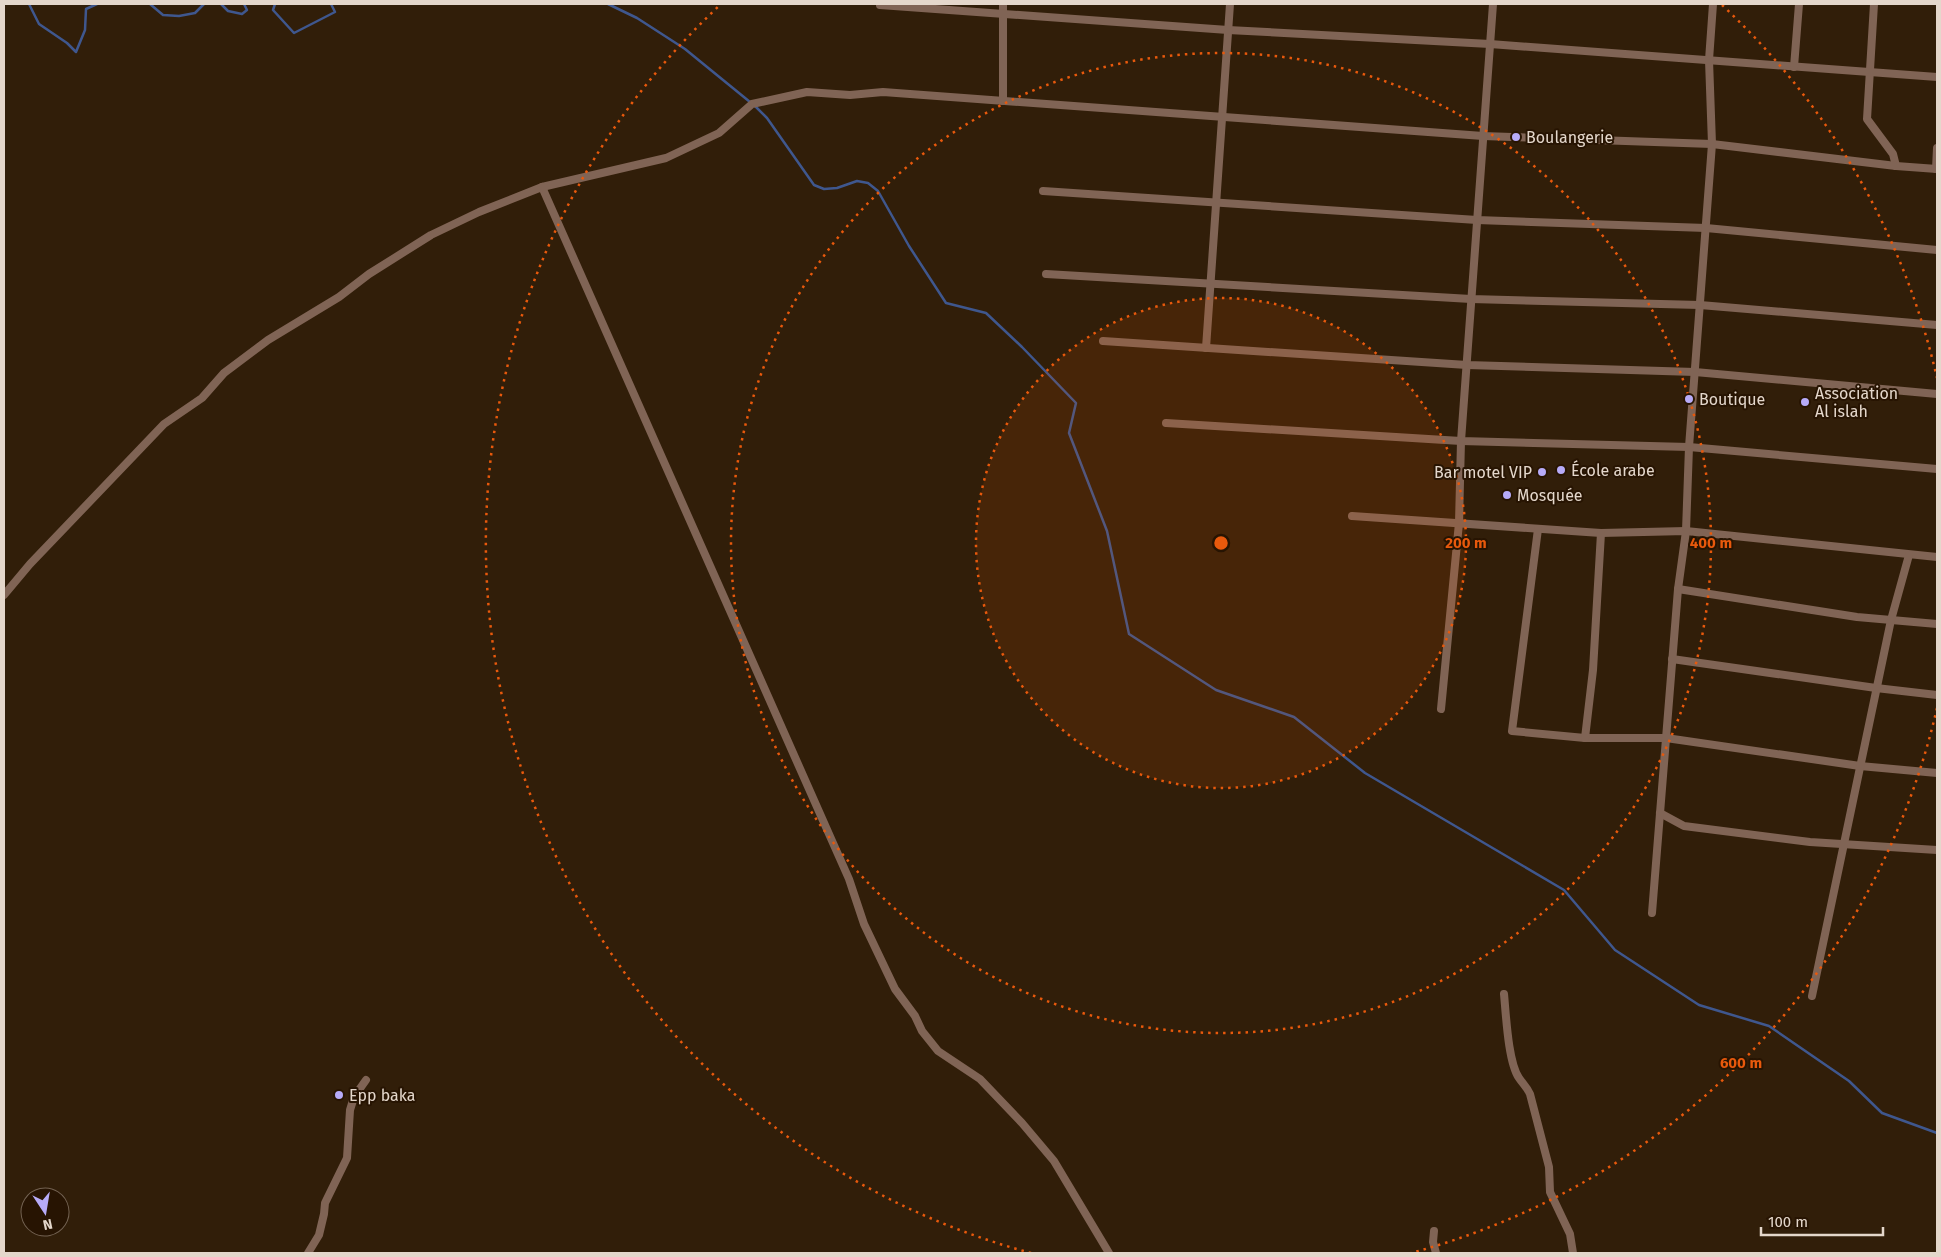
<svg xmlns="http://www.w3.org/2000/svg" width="1941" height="1257" font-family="'Fira Sans',sans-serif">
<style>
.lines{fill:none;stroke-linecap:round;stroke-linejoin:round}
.stream{stroke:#3f578e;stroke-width:2.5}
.minor{stroke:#806455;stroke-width:8}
.ring{fill:none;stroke:#e8590c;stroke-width:2.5;stroke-dasharray:2.5 5}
.poi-dot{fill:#b7abf8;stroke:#271402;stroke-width:2}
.labels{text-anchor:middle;stroke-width:4;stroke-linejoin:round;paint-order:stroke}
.poi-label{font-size:16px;fill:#e4d7cb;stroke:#271402;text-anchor:start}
.centre{fill:#e8590c;stroke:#271402;stroke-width:2.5}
.ring-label{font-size:15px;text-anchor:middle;font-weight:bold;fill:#e8590c;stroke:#271402;stroke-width:4;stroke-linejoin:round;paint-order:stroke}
</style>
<rect width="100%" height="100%" fill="#311e09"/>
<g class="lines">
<g class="stream">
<path d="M29,4L39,24L67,43L76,52L85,30L86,9L97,4"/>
<path d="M150,4L163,15L179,16L195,13L204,4"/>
<path d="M221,4L228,11L242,14L247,10L244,4"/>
<path d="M275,4L273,10L294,33L335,12L331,4"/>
<path d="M608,4L637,18L685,49L750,102"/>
<path d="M755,106L767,118L814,185L824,189L837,188L857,181L868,183L878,191L909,246L946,303L986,313L1022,347L1076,403L1069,433L1107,531L1129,634L1216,690L1294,717L1365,773L1564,890L1615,950L1699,1005L1769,1026L1849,1081L1882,1113L1937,1133"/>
</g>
<g class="minor">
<path d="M1003,4V101"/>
<path d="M1874,4L1867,119L1893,154L1896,166"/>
<path d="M880,5L1228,30L1490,44L1937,77"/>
<path d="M1794,67L1799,4"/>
<path d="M1936,169L1937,148"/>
<path d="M542,187L833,843L849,879L864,924L895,989L915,1016L922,1031L938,1051L980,1079L1022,1123L1054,1161L1109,1253"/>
<path d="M1043,191L1477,220L1706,228L1937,250"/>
<path d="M1046,274L1471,299L1700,305L1937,325"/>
<path d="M1103,341L1467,365L1695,372L1937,394"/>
<path d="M1206,348L1230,4"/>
<path d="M1166,423L1461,441L1689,447L1937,469"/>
<path d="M1352,516L1601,533L1686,531L1937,557"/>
<path d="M1538,529L1512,731L1585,738H1666L1860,766L1937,773"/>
<path d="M1678,589L1857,617L1937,624"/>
<path d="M4,595L30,564L164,424L202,398L224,373L268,340L339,297L369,274L431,235L479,212L542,187L666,158L719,133L752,104L807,92L850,95L883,92L1483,136L1712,144L1896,166L1937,169"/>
<path d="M1672,659L1876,688L1937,695"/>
<path d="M1441,709L1459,523L1461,441L1493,4"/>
<path d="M1585,738L1593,670L1601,533"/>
<path d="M1660,813L1684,826L1810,842L1937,850"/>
<path d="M1652,913L1678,589L1686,531L1689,447L1712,144L1709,60L1713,4"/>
<path d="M1504,994C1506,1014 1508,1062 1519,1078C1523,1084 1527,1087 1530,1094L1549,1167L1550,1192L1570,1234L1573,1253"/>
<path d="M1812,996L1891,620L1909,555"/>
<path d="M1434,1231L1433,1242L1436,1253"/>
<path d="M308,1253L319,1235L324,1214L325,1203L347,1158L350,1110L354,1097L366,1080"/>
</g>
</g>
<circle cx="1221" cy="543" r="245" fill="#e8590c" fill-opacity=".12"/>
<g class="ring">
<circle cx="1221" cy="543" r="245"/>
<circle cx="1221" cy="543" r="490"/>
<path d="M1937 708A735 735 0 0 1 1411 1253M1031 1253A735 735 0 0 1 720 5M1722 5A735 735 0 0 1 1937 378"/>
</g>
<g class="poi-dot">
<circle cx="1516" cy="137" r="5"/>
<circle cx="1689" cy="399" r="5"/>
<circle cx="1805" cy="402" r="5"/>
<circle cx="1561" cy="470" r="5"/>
<circle cx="1542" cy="472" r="5"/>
<circle cx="1507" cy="495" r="5"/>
<circle cx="339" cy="1095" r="5"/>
</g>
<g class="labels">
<g class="poi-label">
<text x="1526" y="143">Boulangerie</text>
<text x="1815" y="399">Association<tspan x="1815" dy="18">Al islah</tspan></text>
<text x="1699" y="405">Boutique</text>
<text x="1571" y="476">École arabe</text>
<text x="1532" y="478" text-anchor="end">Bar motel VIP</text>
<text x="1517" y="501">Mosquée</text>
<text x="349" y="1101">Epp baka</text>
</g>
</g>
<circle cx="1221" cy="543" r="8" class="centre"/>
<g class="ring-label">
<text x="1466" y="548">200 m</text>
<text x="1711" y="548">400 m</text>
<text x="1741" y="1068">600 m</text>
</g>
<rect width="1941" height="1257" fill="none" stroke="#e4d7cb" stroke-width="10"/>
<g transform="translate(45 1212) rotate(168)"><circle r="24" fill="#271402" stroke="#736252"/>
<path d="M0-4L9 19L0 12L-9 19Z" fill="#b7abf8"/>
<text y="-8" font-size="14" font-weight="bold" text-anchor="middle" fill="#e4d7cb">N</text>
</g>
<path d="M1761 1227v8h122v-8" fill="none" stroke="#e4d7cb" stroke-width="2.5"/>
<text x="1768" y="1227" font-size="15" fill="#e4d7cb" stroke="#271402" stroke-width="4" paint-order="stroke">100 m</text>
</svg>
